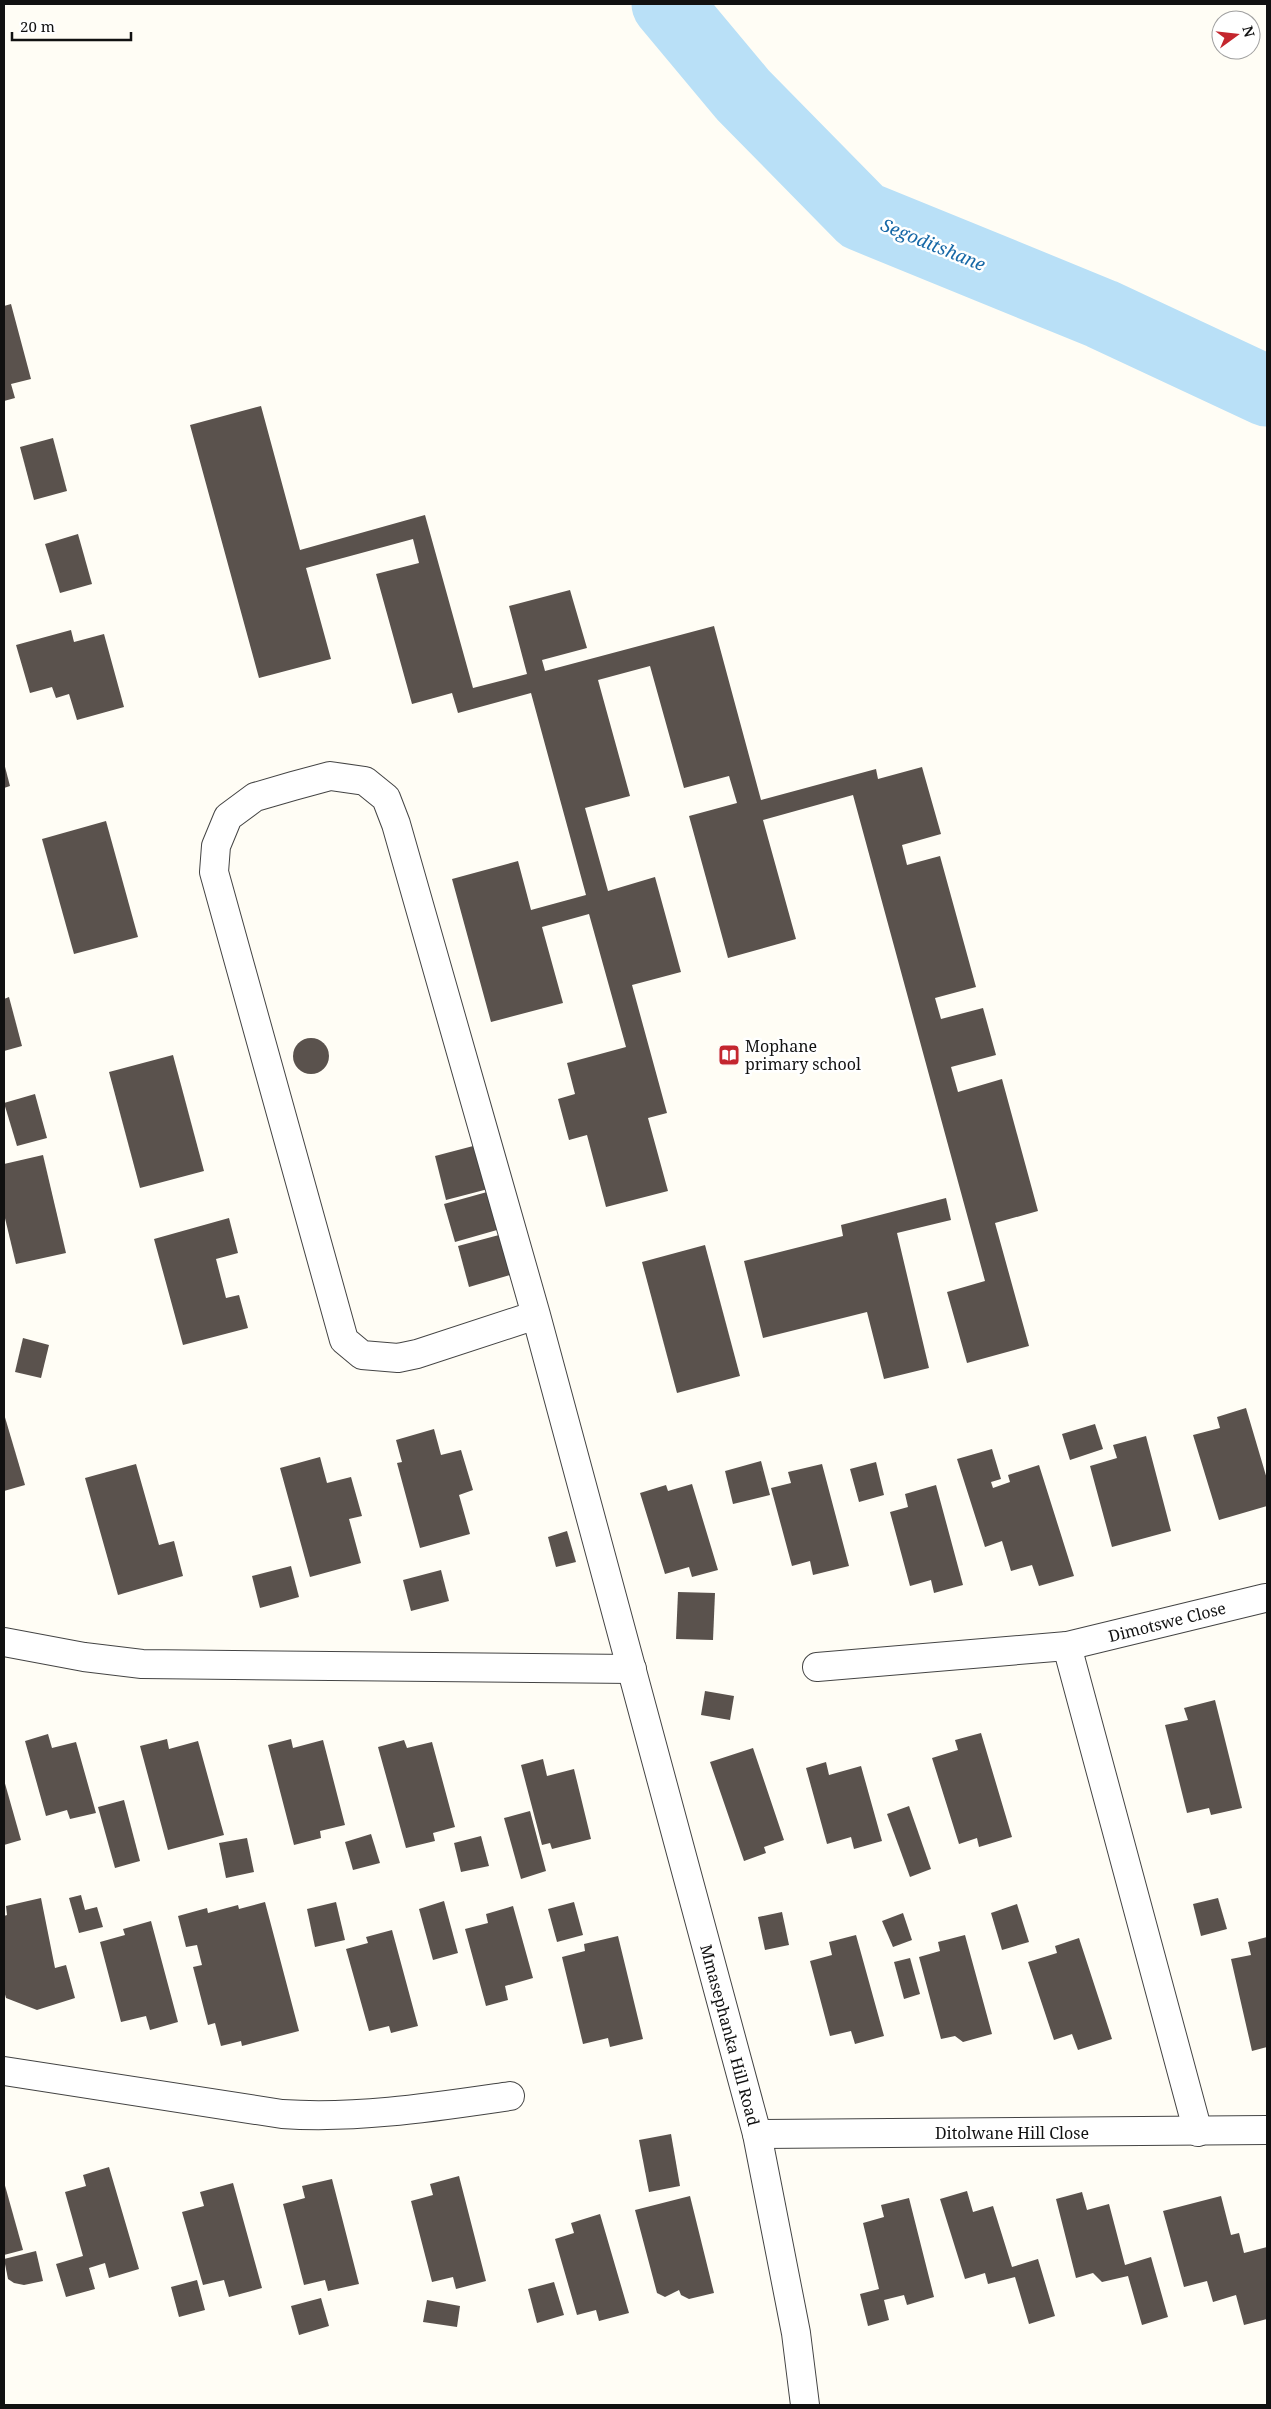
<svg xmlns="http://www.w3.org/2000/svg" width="1271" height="2409" font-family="'Noto Serif',serif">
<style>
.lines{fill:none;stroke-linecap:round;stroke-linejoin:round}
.river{stroke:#b9e0f7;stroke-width:71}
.building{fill:#5a524d}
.minor-casing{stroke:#444;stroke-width:30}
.minor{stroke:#fff;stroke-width:28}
.labels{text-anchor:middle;stroke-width:5;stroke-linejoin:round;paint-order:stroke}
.poi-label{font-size:16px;fill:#111;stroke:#fff;text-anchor:start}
.street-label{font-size:16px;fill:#111;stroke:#fff}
.water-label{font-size:18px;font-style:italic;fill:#1768a6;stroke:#fff}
</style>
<rect width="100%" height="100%" fill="#fffdf5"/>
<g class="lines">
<path class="river" d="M667,4L743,95L862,216L1102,314L1267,391"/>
</g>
<g class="building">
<path d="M11,304L31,379L11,384L15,398L4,401V306Z"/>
<path d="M261,406L300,550L425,515L473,688L527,674L509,606L570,590L587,648L542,660L545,671L714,626L761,800L876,769L878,779L922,767L941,834L902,845L907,865L940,856L976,987L935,998L941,1019L983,1008L996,1055L951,1067L958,1092L1002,1079L1038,1211L995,1223L1029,1346L967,1363L947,1292L985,1281L853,795L763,820L796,939L728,958L689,816L737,803L729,776L684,788L650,666L598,680L630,796L585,808L608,891L655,877L681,972L632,985L667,1113L648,1118L668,1191L606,1207L587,1135L569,1140L558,1099L575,1094L567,1063L626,1047L589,914L542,927L563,1003L491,1022L452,879L518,861L531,910L586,895L531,693L458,713L452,693L412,704L376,574L419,563L413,539L306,568L331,659L259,678L190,425Z"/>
<path d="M53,438L67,491L34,500L20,447Z"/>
<path d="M78,534L92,584L60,593L45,544Z"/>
<path d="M71,630L74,642L104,634L124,707L77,720L69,694L56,698L52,687L30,693L16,645Z"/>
<path d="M4,763L10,786L4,788Z"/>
<path d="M106,821L138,937L74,954L42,839Z"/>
<path d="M9,997L22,1046L4,1051V999Z"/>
<circle cx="311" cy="1056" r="18"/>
<path d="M173,1055L204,1171L140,1188L109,1072Z"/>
<path d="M35,1094L47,1138L17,1146L4,1103Z"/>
<path d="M477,1145L488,1189L446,1200L435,1156Z"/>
<path d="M43,1155L66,1253L16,1264L4,1214V1164Z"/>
<path d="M487,1192L497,1230L455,1242L444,1204Z"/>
<path d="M946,1198L951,1220L897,1233L929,1368L884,1379L867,1312L763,1338L744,1261L843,1236L841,1225Z"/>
<path d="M229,1218L238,1253L216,1259L226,1298L239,1295L248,1328L183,1345L154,1239Z"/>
<path d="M499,1235L510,1275L469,1287L458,1246Z"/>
<path d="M705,1245L740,1376L677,1393L642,1262Z"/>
<path d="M23,1338L49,1345L41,1378L15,1372Z"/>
<path d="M1246,1408L1267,1479V1506L1219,1520L1193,1435L1220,1428L1217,1417Z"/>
<path d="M4,1414L25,1485L4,1491Z"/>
<path d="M1095,1424L1103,1449L1070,1460L1062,1434Z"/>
<path d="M434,1429L441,1455L461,1450L473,1490L459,1495L470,1534L420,1548L397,1463L402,1462L396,1440Z"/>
<path d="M1146,1436L1171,1531L1112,1547L1090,1466L1117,1458L1113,1445Z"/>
<path d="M992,1449L1001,1479L991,1482L993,1488L1010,1482L1008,1475L1039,1465L1074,1576L1039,1586L1032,1565L1011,1571L1002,1541L985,1547L957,1459Z"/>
<path d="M320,1457L327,1483L351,1477L362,1516L349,1519L361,1563L310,1577L280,1468Z"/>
<path d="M761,1461L770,1495L733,1504L725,1471Z"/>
<path d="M876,1462L884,1495L859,1502L850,1469Z"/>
<path d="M136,1464L159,1545L174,1541L183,1576L118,1595L85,1478Z"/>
<path d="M822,1464L849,1566L813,1575L810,1561L792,1566L771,1488L791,1483L788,1472Z"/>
<path d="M692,1484L718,1570L692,1577L689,1567L665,1574L640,1493L666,1485L668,1491Z"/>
<path d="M936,1485L963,1585L934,1593L931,1580L910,1586L890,1512L908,1507L905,1494Z"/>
<path d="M567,1531L576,1562L556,1567L548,1537Z"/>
<path d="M291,1566L299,1597L260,1608L252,1576Z"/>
<path d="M441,1570L449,1601L411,1611L403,1580Z"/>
<path d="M678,1592L715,1593L713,1640L676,1639Z"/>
<path d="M705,1691L734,1696L730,1720L701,1715Z"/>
<path d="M1215,1700L1242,1808L1211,1815L1209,1808L1187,1813L1165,1725L1188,1720L1184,1708Z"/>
<path d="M981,1733L1012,1837L979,1847L977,1838L959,1844L932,1758L958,1750L955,1740Z"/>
<path d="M48,1734L52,1748L76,1742L96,1813L70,1819L67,1810L46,1816L25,1741Z"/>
<path d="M167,1739L169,1749L198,1741L224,1835L168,1850L140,1746Z"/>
<path d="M291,1739L293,1748L323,1740L345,1825L320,1831L321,1838L294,1845L268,1745Z"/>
<path d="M404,1740L407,1748L432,1742L455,1827L433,1833L435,1841L406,1848L378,1747Z"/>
<path d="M753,1748L784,1840L764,1847L766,1853L744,1861L710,1762Z"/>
<path d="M543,1759L547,1776L574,1769L591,1839L552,1849L550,1843L542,1845L521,1765Z"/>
<path d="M826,1762L829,1775L861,1766L882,1841L854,1849L851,1837L827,1844L806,1768Z"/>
<path d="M4,1780L21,1840L4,1845Z"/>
<path d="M124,1800L140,1861L115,1868L98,1807Z"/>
<path d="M909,1806L931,1869L910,1877L887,1814Z"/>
<path d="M530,1811L546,1871L521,1879L504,1818Z"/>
<path d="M371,1834L380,1863L353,1870L345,1842Z"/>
<path d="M481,1836L489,1866L461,1872L454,1843Z"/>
<path d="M247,1838L254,1872L226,1878L219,1843Z"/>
<path d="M81,1895L85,1910L97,1907L103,1927L79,1933L69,1898Z"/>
<path d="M41,1898L55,1968L66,1965L75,1998L37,2010L6,1998L4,1991V1916L7,1915L6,1906Z"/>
<path d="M1218,1898L1227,1929L1201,1936L1193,1904Z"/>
<path d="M444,1901L458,1953L433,1960L419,1909Z"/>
<path d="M265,1902L299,2031L242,2046L241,2041L221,2046L215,2023L208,2025L193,1967L202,1965L197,1945L186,1947L178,1916L207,1908L208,1913L238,1905L239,1909Z"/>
<path d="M336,1902L345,1940L315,1947L307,1909Z"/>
<path d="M574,1902L583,1935L557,1942L548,1909Z"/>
<path d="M1017,1904L1029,1942L1002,1950L991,1913Z"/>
<path d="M513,1906L533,1978L505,1986L508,2000L486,2006L465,1929L488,1923L486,1914Z"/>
<path d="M782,1912L789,1945L765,1950L758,1917Z"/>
<path d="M903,1913L912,1940L893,1947L882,1921Z"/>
<path d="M151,1921L178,2022L150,2030L146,2016L121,2022L100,1942L125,1935L123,1929Z"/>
<path d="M392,1930L418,2026L391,2033L389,2026L369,2031L346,1949L368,1943L366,1937Z"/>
<path d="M856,1935L884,2036L855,2044L851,2031L830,2036L810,1961L832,1955L829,1942Z"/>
<path d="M965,1935L992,2034L963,2042L955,2036L941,2039L919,1957L940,1951L938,1942Z"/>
<path d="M618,1936L643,2039L610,2047L608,2038L583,2044L562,1957L585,1951L584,1944Z"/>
<path d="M1267,1937V2047L1252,2051L1231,1959L1251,1955L1248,1942Z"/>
<path d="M1079,1938L1112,2039L1078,2050L1072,2034L1054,2040L1028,1962L1057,1953L1055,1946Z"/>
<path d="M910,1958L920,1994L904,1999L894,1962Z"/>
<path d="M671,2134L680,2186L649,2192L639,2140Z"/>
<path d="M109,2167L139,2269L109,2278L105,2263L89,2268L95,2289L66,2297L56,2264L83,2256L65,2192L86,2186L83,2175Z"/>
<path d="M459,2176L486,2281L456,2289L453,2277L432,2282L411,2201L433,2195L430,2184Z"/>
<path d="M332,2179L359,2284L328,2291L325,2280L304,2285L283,2204L305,2198L302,2186Z"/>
<path d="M4,2182L23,2250L4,2255Z"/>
<path d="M233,2183L262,2288L229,2297L224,2280L203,2285L182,2212L204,2206L200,2192Z"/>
<path d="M967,2191L973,2212L993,2206L1012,2267L1038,2259L1055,2316L1029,2324L1015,2277L988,2284L985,2273L965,2279L940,2199Z"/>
<path d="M1082,2192L1087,2210L1109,2204L1125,2265L1151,2257L1168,2317L1142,2325L1128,2276L1102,2282L1093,2273L1076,2278L1056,2199Z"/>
<path d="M690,2196L714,2293L689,2299L681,2295L679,2290L665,2297L657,2293L635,2210Z"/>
<path d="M1221,2196L1231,2235L1239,2233L1244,2253L1267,2247V2319L1244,2325L1236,2295L1213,2302L1207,2281L1184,2287L1163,2211Z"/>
<path d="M909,2198L934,2297L907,2305L904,2295L884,2300L889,2320L868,2326L860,2294L879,2289L863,2223L884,2217L881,2205Z"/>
<path d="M600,2214L629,2313L599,2321L596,2310L577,2315L555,2239L574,2233L571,2223Z"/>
<path d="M36,2251L43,2281L24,2285L14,2283L8,2279L4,2259Z"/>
<path d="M197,2280L205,2310L179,2317L171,2287Z"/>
<path d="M554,2282L564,2315L537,2323L528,2289Z"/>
<path d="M321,2298L329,2326L299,2335L291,2306Z"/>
<path d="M427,2300L460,2306L457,2327L423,2322Z"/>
</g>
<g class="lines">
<g class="minor-casing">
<g id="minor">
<path d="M536,1315L417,1354L398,1358L362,1355L344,1340L214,872L216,846L228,817L255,797L293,786L330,776L365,781L386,798L396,824L536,1315L757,2134L796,2333L805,2405"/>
<path d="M4,1642L84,1657L142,1664L632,1669"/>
<path d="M1067,1646L1198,2132"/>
<path d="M817,1667L1067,1646L1265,1598"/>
<path d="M4,2071L282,2114C359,2119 434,2107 510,2096"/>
<path d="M757,2134L1267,2130"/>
</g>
</g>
<use href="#minor" class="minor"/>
</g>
<defs>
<g id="library-square" transform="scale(1.125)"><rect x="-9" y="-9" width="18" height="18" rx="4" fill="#c4262e" stroke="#fff"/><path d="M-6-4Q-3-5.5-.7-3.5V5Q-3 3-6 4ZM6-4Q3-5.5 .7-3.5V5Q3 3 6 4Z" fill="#fff"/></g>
</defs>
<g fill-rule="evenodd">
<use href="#library-square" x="729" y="1055"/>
</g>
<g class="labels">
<g class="poi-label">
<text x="745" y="1052">Mophane<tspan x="745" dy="18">primary school</tspan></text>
</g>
<g class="street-label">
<text transform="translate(1167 1622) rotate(-14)" y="6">Dimotswe Close</text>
<text transform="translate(730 2035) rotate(75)" y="6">Mmasephanka Hill Road</text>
<text x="1012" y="2139">Ditolwane Hill Close</text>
</g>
<g class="water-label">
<text transform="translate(933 245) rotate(22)" y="6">Segoditshane</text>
</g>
</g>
<rect width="1271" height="2409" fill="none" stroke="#111111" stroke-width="10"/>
<g transform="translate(1236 35) rotate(75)"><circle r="24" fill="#ffffff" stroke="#a0a0a0"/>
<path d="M0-4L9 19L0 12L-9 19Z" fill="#c4262e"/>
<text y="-8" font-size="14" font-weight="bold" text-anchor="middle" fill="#111111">N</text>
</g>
<path d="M12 32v8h119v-8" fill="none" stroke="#111111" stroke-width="2.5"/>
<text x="20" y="32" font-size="15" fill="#111111" stroke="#ffffff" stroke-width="4" paint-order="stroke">20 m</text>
</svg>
